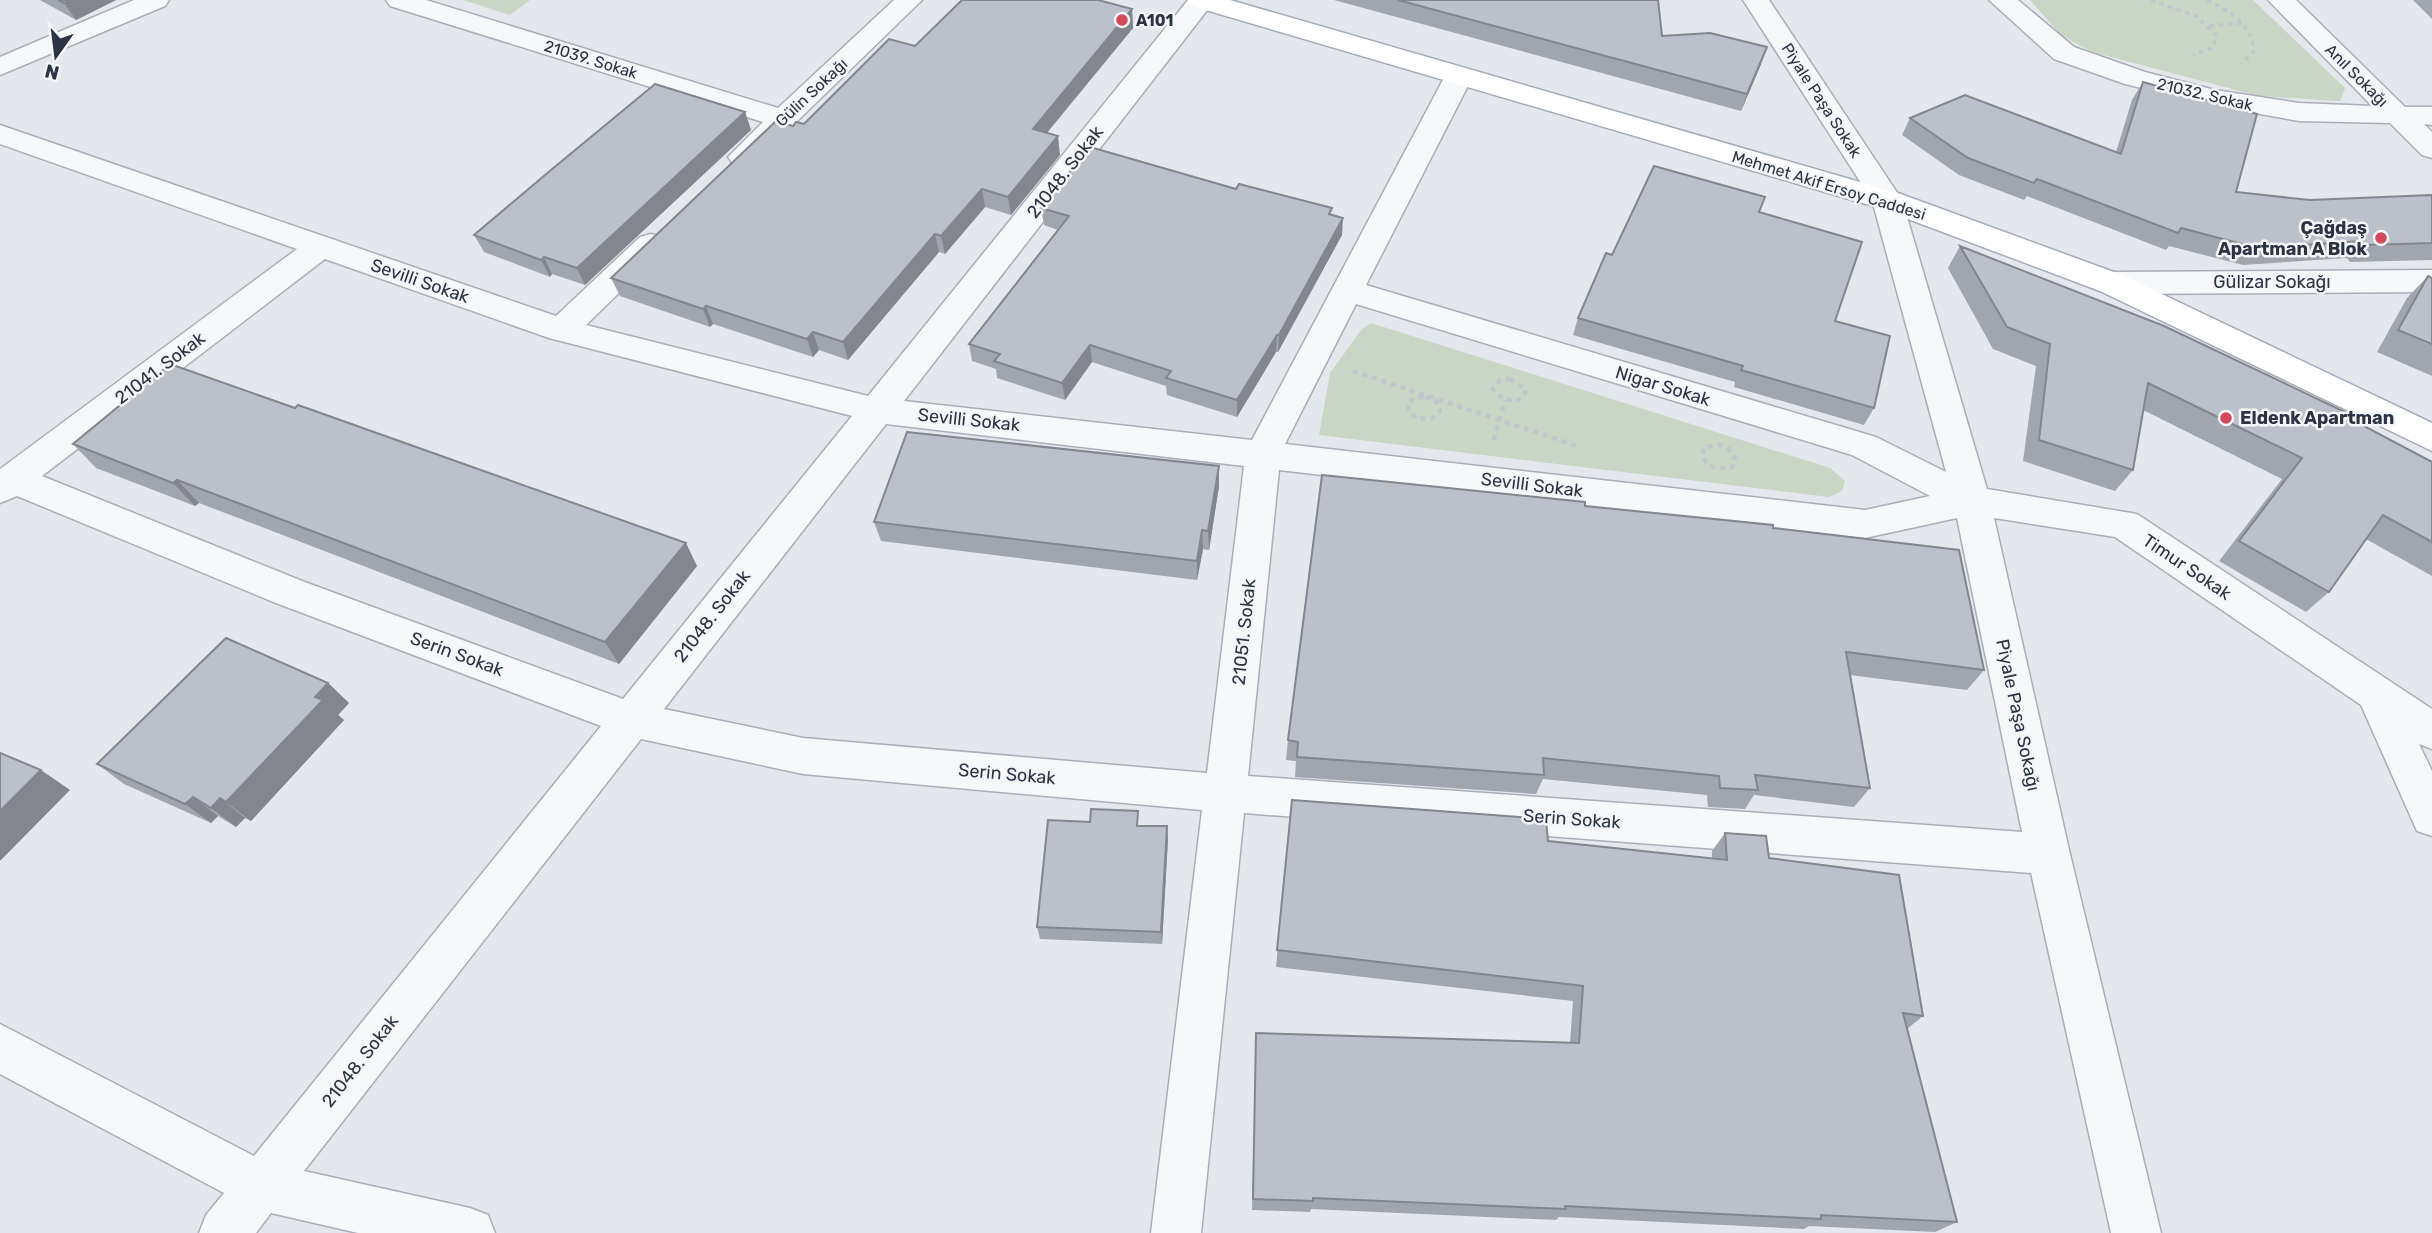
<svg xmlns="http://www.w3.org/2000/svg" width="2432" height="1233" font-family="Rubik,sans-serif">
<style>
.green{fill:#c9d6c5}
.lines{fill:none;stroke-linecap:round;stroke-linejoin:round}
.minor-casing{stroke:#a9aeb7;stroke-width:3}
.major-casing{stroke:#a3abb8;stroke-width:3}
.path-far1{stroke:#c2c5cb;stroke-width:3.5;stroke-dasharray:4.5 4.5;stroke-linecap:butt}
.path{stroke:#c2c5cb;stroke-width:4.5;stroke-dasharray:5 5;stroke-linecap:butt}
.minor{fill:#f7f8fa;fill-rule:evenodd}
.major{fill:#fff;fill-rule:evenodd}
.wall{fill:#a1a5ae}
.shaded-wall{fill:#83868d}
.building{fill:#bbc0ca;stroke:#83868d;stroke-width:2}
.poi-dot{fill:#d1495b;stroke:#f4f6f9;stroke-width:2.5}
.labels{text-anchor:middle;stroke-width:5;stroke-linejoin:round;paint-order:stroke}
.far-poi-label{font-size:16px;font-weight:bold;fill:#2b3445;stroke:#f4f6f9;text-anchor:start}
.far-street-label{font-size:16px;fill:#2b3445;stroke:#f4f6f9}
.street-label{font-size:18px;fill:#2b3445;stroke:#f4f6f9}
.poi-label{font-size:18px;font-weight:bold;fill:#2b3445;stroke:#f4f6f9;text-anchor:end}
</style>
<rect width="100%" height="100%" fill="#e4e7ec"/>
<g class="green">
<path d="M463,0H530L510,15Z"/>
<path d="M2030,0H2253L2345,88L2340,101L2259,96L2092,52L2061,35Z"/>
<path d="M1371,323L1830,468L1845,481L1842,491L1829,497L1319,435L1330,373L1362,329Z"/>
</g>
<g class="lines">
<g class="minor-casing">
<g id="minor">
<path d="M134,0H169L165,6L0,75V57Z"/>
<path d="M386,0H426L778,108L894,0H922L753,164L743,166L733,164L728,157L763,122L390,6Z"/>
<path d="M1188,0H1215L904,401L1252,440L1445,76L1449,70L1459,68L1469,70L1473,76L1366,285L1876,437L1946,472L1872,200L1743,0H1769L1902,200L1987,489L2137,514L2432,709V749L2419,744L2432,771V836L2417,831L2361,705L2115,537L1994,518L2070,854L2161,1233H2111L2031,873L1244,813L1201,1233H1151L1202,810L803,774L641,739L304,1171L470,1208L488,1215L495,1233H358L271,1213L256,1233H199L206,1215L224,1193L0,1074V1024L254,1156L601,726L276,603L17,496L0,503V469L297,249L0,144V125L556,316L640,237L651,234L662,237L667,244L662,251L586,325L868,396ZM325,259L549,338L852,416L623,699L302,581L42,476ZM1356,304L1852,455L1930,496L1865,510L1285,444ZM886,424L1244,466L1207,773L803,738L664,709ZM1279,470L1865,538L1957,518L2022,832L1248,776Z"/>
<path d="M1989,0H2018L2074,47L2145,72L2215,90L2299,103L2372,106L2268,0H2296L2405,107H2432V125L2424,124L2432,132V158L2422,155L2390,123L2299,121L2215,106L2125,84L2054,59Z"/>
<path d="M2432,270V292L2111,294L2100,291L2095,283L2100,275L2111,272Z"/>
</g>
</g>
<g class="major-casing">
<path id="major" d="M1188,0H1230L1898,193L2122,275L2432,423V451L2100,291L1876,207L1192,6Z"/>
</g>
<g class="path-far1">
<path d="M2151,0L2196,16L2217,36L2212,48L2193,55"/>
<path d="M2207,0C2230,11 2251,23 2254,51L2241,64"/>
<path d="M2210,26L2243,23"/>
</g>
<g class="path">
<path d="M1353,371L1577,446"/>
<path d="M1510,379L1526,389L1524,396L1517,401L1503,399L1493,389L1500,380Z"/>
<path d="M1425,397L1435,400L1440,411L1431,419L1416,418L1409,411L1408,403L1414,398Z"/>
<path d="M1494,440L1505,400"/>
<path d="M1718,444L1729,449L1736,460L1732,467C1718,469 1710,469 1702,456L1704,448Z"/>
</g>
<use href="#minor" class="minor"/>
<use href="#major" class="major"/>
</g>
<g class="wall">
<path d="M40,0H116L76,20Z"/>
<path d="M1334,0H1658L1662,36L1761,64L1741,111Z"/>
<path d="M2413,0H2432V19Z"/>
<path d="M1132,9L1133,28L1047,133L1060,155L1011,215L985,207L945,254L939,252L848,360L819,350L813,357L713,324L710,327L620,296L611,278L793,126L804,124L915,46Z"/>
<path d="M2143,82L2236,192L2310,200L2432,195V260L2350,262L2347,258L2243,265L2169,246L2166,250L2027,196L2024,200L1959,175L1902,135L1910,118L2116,152L2132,100Z"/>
<path d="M745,112L751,130L585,285L552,274L550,277L484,252L474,235Z"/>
<path d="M1236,189L1331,215L1342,235L1278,352H1276L1237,417L1167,395L1166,386L1092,362L1065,400L997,378L996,369L972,361L969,344L1058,230L1044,225L1041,208Z"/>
<path d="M1759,212L1835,321L1874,408L1864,425L1734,387L1735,382L1573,335L1578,318Z"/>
<path d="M1960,246L2345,416L2432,462V576L2366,539L2329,592L2306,612L2219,561L2282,479L2143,410L2133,470L2115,491L2023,461L2036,366L1993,349L1948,268Z"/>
<path d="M2428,276L2432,278V376L2377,352L2407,298Z"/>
<path d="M73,444L697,566L619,664L199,503L195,506L96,468Z"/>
<path d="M1219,486L1209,550L1203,549L1197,580L881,541L874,522Z"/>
<path d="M1585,506L1773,528L1984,670L1967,690L1850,675L1870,788L1854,807L1754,795L1745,809L1708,807L1707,795L1543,779L1536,794L1295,777L1296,761L1286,760L1288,740Z"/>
<path d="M328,683L349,703L338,715L344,720L251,821L245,818L236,827L218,816L211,823L124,784L97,764Z"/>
<path d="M1292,800L1548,841L1712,858V851L1725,833L1769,858L1923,1016L1907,1029L1957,1222L1935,1232L1809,1226L1804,1229L1559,1217L1556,1220L1311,1209L1310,1212L1252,1210L1256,1033L1570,1043L1573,1001L1276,967Z"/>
<path d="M1140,826L1168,839L1162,944L1040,939L1037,927Z"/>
</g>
<g class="shaded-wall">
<path d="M71,0H116L76,20L64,3Z"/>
<path d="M1132,9L1133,28L1035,147L1033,129Z"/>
<path d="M1767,47L1761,64L1741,111L1747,94Z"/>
<path d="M745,112L751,130L585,285L577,268Z"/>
<path d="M1058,136L1060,155L1011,215L1008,197Z"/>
<path d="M982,189L985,207L945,254L941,236Z"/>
<path d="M1343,218L1342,235L1278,352L1279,335Z"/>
<path d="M935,234L939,252L848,360L843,342Z"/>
<path d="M544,257L552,274L550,277L541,260Z"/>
<path d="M706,306L713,324L710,327L703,309Z"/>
<path d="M813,332L819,350L813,357L807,339Z"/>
<path d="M1277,335L1276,352L1237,417V400Z"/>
<path d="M1090,345L1092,362L1065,400L1062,383Z"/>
<path d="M1219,466V486L1209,550L1208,531Z"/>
<path d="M177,480L199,503L195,506L173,483Z"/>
<path d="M1202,530L1203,549L1197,580V561Z"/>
<path d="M686,543L697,566L619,664L605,642Z"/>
<path d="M328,683L349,703L338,715L344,720L251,821L226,802L315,697Z"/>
<path d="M41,770L70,790L0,861V811Z"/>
<path d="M193,797L218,816L211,823L185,804Z"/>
<path d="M220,798L245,818L236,827L211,808Z"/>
<path d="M1167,826L1168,839L1162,944L1161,932Z"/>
</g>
<g class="building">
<path d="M58,0H71L64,3Z"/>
<path d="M962,0H1098L1132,9L1033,129L1058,136L1008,197L982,189L941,236L935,234L843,342L813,332L807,339L706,306L703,309L611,278L776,121L793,126L796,122L804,124L889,39L915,46Z"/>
<path d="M1398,0H1658L1662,36L1710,33L1767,47L1747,94Z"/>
<path d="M2143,82L2257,114L2236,192L2310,200L2432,195V243L2365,245L2361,241L2257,248L2181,228L2178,233L2037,179L2034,183L1968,158L1910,118L1965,95L2121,154Z"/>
<path d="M655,84L745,112L577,268L544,257L541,260L474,235L551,170Z"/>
<path d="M1090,147L1236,189L1239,184L1332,208L1329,214L1343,218L1279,335H1277L1237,400L1166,378L1171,371L1090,345L1062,383L994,361L1000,354L969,344L1069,216L1041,208Z"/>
<path d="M1654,166L1765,197L1759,212L1862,242L1835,321L1890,336L1874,408L1741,370L1743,366L1578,318L1606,253L1612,255Z"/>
<path d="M1960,246L2164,326L2347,413L2345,416L2432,462V542L2383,515L2329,592L2239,541L2302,458L2148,383L2133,470L2039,440L2050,344L2007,327Z"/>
<path d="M2428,276L2432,278V344L2398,330Z"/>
<path d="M170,364L295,408L298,405L686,543L605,642L177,480L173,483L73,444Z"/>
<path d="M907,432L1219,466L1208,531L1202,530L1197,561L874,522Z"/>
<path d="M1322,475L1585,502V506L1773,525V528L1959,550L1984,670L1846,652L1870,788L1755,775L1758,790L1720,788L1719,776L1543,758L1544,775L1297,757L1298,742L1288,740Z"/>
<path d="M226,638L328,683L315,697L323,700L226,802L220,798L211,808L193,797L185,804L97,764Z"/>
<path d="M0,753L41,770L0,811Z"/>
<path d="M1292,800L1546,819L1548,841L1727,860L1725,833L1766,836L1769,858L1899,875L1923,1016L1903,1013L1957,1222L1821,1215V1219L1565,1206L1566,1209L1313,1198V1201L1253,1199L1256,1033L1579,1043L1583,986L1277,950Z"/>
<path d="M1091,809L1138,811L1137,826H1167L1161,932L1037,927L1048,820L1090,822Z"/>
</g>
<g class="poi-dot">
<circle cx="1122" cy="20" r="7"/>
<circle cx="2381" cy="238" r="7"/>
<circle cx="2226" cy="418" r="7"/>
</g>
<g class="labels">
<g class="far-poi-label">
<text x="1136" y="26">A101</text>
</g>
<g class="far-street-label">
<text transform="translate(591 59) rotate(17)" y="6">21039. Sokak</text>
<text transform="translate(2357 75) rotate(45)" y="6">Anıl Sokağı</text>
<text transform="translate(811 92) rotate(-43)" y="6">Gülin Sokağı</text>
<text transform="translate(2205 94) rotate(13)" y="6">21032. Sokak</text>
<text transform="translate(1822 100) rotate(57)" y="6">Piyale Paşa Sokak</text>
<text transform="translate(1829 185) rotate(17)" y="6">Mehmet Akif Ersoy Caddesi</text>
</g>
<g class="street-label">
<text transform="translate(1065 172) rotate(-52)" y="6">21048. Sokak</text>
<text transform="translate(420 281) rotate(19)" y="6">Sevilli Sokak</text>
<text x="2272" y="288">Gülizar Sokağı</text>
<text transform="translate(160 368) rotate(-37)" y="6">21041. Sokak</text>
<text transform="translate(1663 386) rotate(17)" y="6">Nigar Sokak</text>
<text transform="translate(969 420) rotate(6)" y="6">Sevilli Sokak</text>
<text transform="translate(1532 485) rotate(7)" y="6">Sevilli Sokak</text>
<text transform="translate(2187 567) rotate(34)" y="6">Timur Sokak</text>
<text transform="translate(712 616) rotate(-52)" y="6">21048. Sokak</text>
<text transform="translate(1244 632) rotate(-84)" y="6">21051. Sokak</text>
<text transform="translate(457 654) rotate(20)" y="6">Serin Sokak</text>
<text transform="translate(2018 715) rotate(78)" y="6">Piyale Paşa Sokağı</text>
<text transform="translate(1007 774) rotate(5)" y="6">Serin Sokak</text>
<text transform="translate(1572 819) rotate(4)" y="6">Serin Sokak</text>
<text transform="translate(360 1061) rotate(-52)" y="6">21048. Sokak</text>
</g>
<g class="poi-label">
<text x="2367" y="234">Çağdaş<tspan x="2367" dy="21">Apartman A Blok</tspan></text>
<text x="2240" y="424" text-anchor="start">Eldenk Apartman</text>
</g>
</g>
<g transform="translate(56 56) rotate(194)" stroke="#f4f6f9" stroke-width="5" paint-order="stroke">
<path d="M0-5L12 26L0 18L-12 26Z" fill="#2b3445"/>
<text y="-10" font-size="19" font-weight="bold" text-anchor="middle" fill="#2b3445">N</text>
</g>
</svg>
